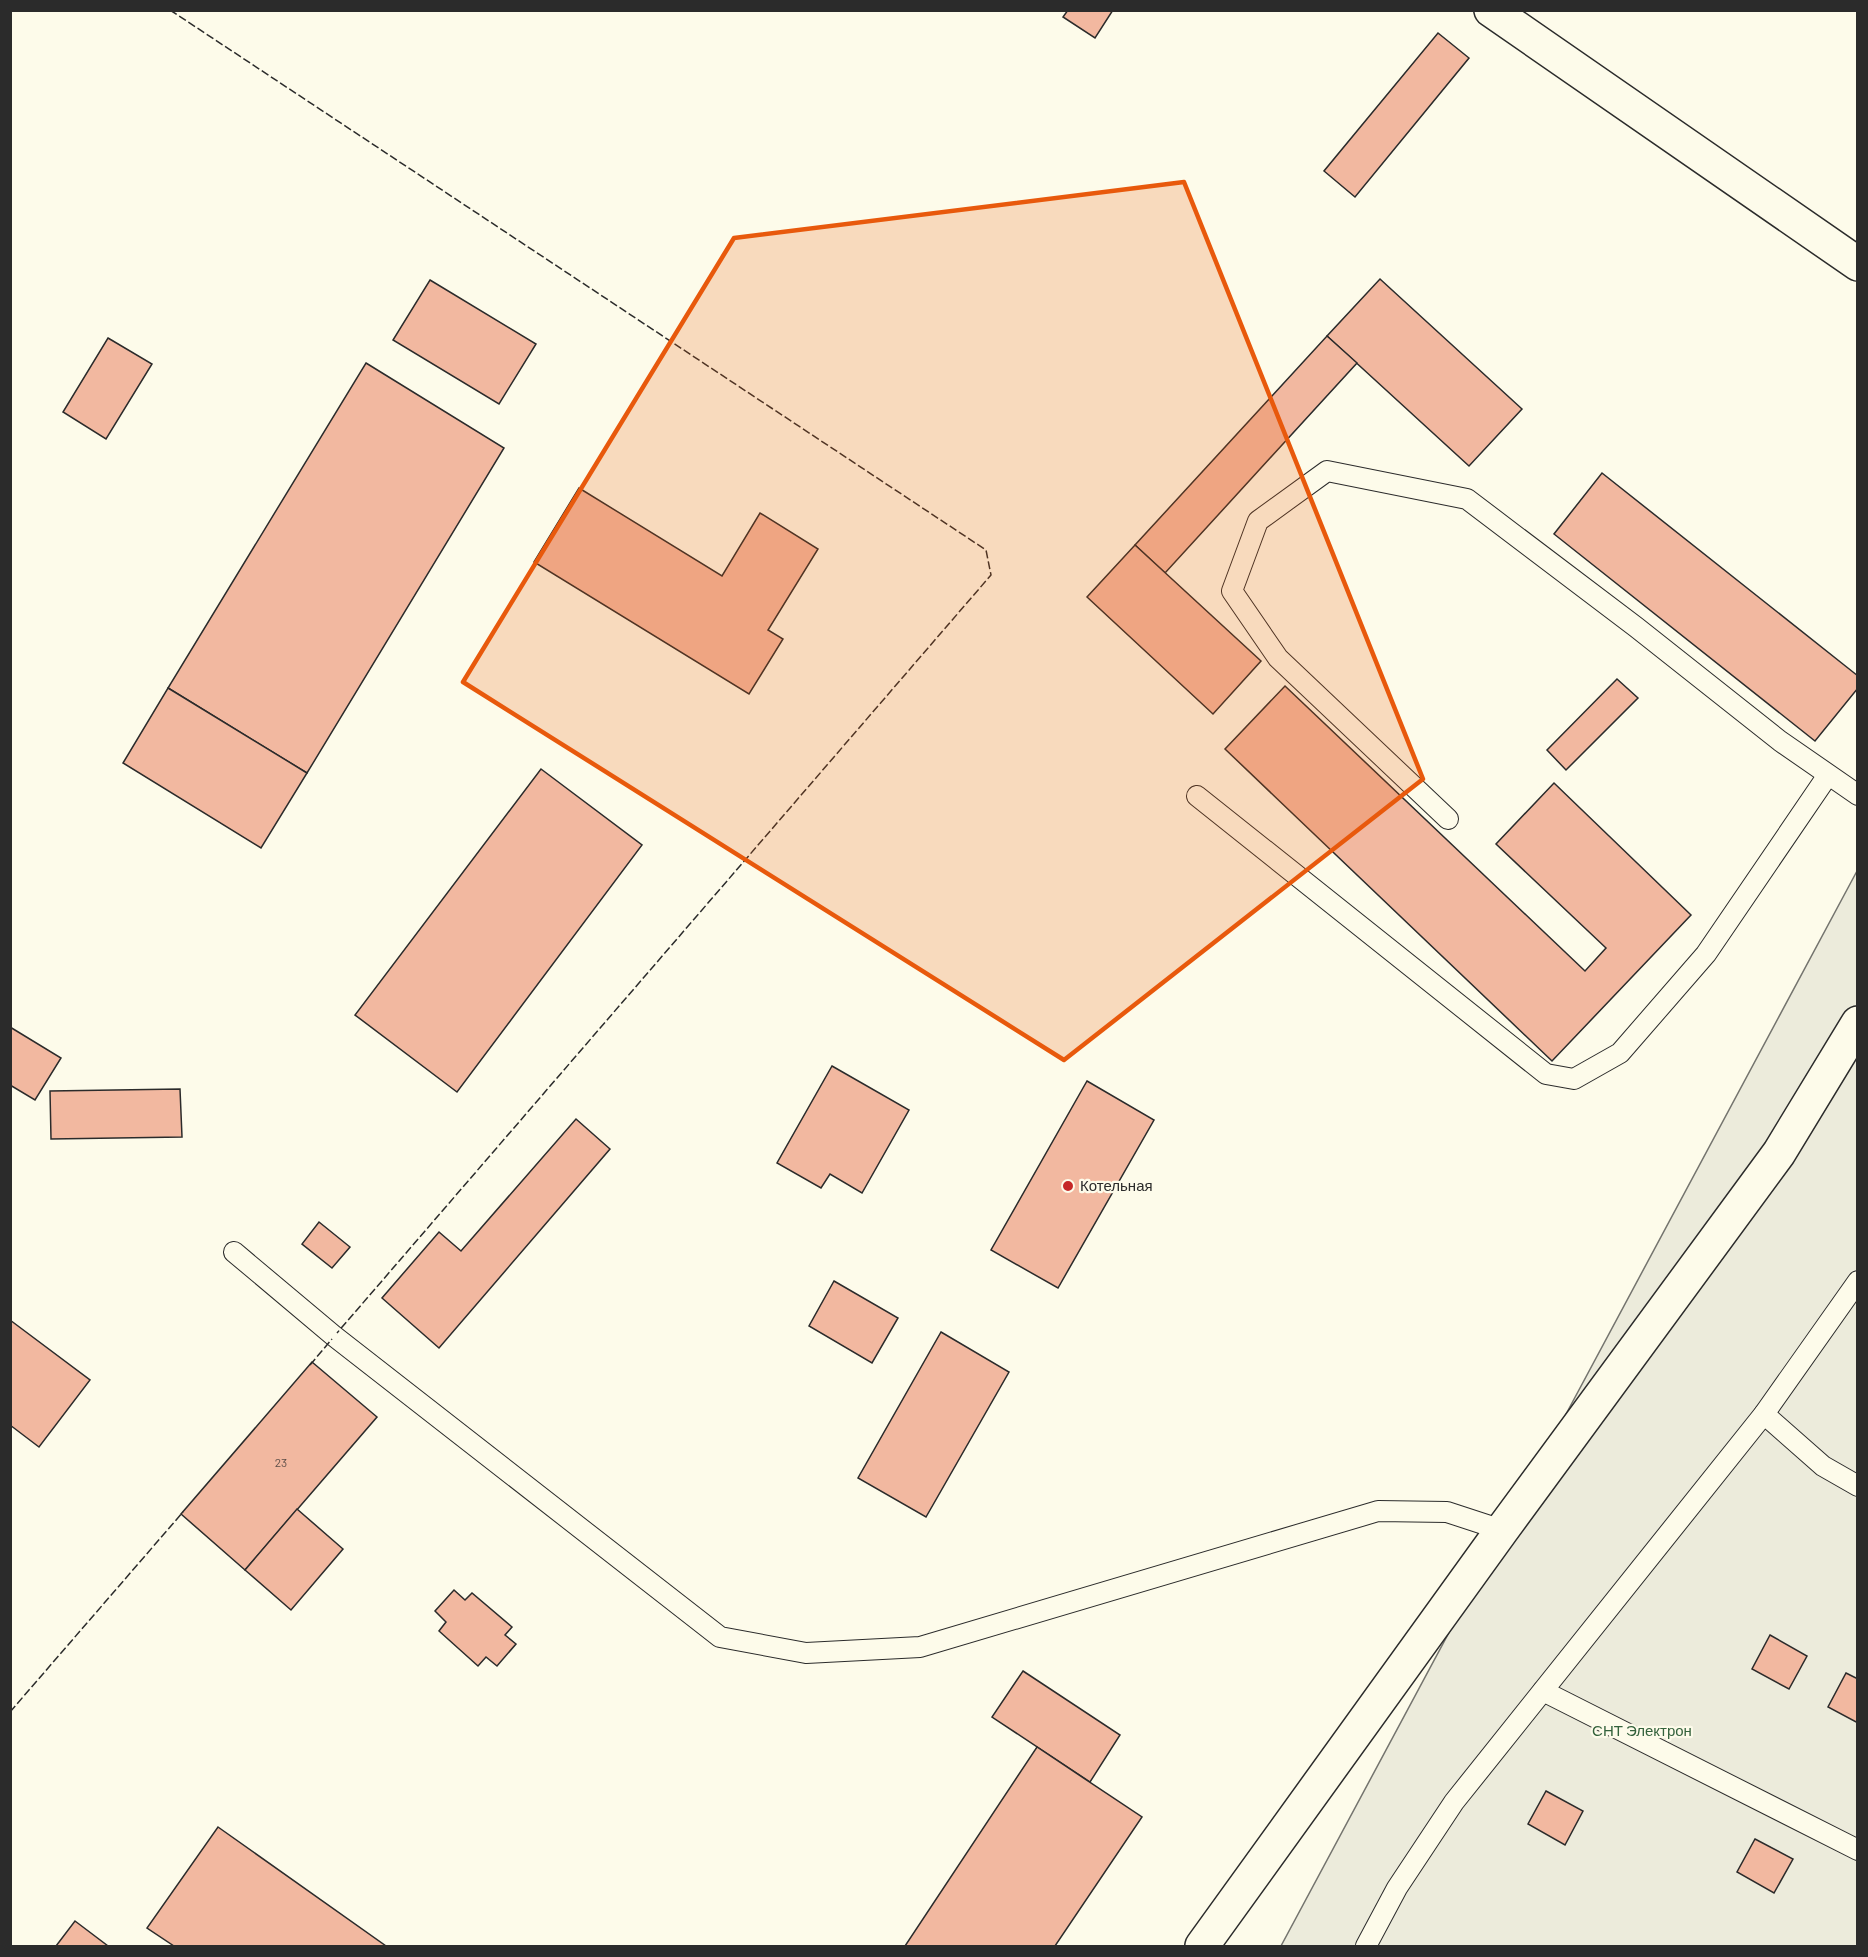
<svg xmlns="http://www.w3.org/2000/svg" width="1868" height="1957" font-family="Barlow,sans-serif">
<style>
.green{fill:#ecebdb;stroke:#74746e;stroke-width:1.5}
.building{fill:#f2b8a0;stroke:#2b2b2b;stroke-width:1.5}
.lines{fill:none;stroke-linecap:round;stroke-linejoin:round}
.lane-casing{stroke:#2b2b2b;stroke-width:22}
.street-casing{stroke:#2b2b2b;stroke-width:36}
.lane{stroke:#fdfbea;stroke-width:20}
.street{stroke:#fdfbea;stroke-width:33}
.fence{stroke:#2b2b2b;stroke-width:1.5;stroke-dasharray:8 3;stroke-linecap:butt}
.marked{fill:#e8590c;fill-opacity:0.2;stroke:#e8590c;stroke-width:4.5;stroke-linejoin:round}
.poi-dot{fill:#c62828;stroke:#fdfbea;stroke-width:2}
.labels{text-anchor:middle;stroke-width:4.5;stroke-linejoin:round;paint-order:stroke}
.number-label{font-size:12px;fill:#5d4e48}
.poi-label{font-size:15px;fill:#2b2b2b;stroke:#fdfbea;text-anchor:start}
.park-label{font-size:15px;fill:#34623c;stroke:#fdfbea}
</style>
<rect width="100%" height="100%" fill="#fdfbea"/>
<path class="green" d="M1857,871V1946H1281Z"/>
<g class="building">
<path d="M1068,10H1113L1095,38L1063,17Z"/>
<path d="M1438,33L1469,58L1355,197L1324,171Z"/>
<path d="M1380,279L1522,409L1469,466L1327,336Z"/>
<path d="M430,280L536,344L499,404L393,340Z"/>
<path d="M1327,336L1357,363L1165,573L1135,545Z"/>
<path d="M108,338L152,364L106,439L63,412Z"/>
<path d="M366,363L504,448L307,773L168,688Z"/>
<path d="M1602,473L1858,676V688L1815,741L1554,534Z"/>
<path d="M579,488L722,576L760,513L818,549L768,630L783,639L749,694L534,562Z"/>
<path d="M1135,545L1261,661L1213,714L1087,597Z"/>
<path d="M1617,679L1638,698L1566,770L1547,750Z"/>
<path d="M1285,686L1585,971L1606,948L1496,844L1554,783L1691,915L1552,1061L1225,749Z"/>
<path d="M168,688L307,773L261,848L123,763Z"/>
<path d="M541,769L642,845L457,1092L355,1015Z"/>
<path d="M10,1027L61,1058L35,1100L10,1085Z"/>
<path d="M832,1066L909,1110L862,1193L830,1174L821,1188L777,1163Z"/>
<path d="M1087,1081L1154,1120L1058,1288L991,1250Z"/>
<path d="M180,1089L182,1137L51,1139L50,1091Z"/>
<path d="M576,1119L610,1149L439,1348L382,1298L439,1232L461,1251Z"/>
<path d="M319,1222L350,1247L332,1268L302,1244Z"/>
<path d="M834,1281L898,1318L872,1363L809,1326Z"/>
<path d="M10,1320L90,1380L39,1447L10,1425Z"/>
<path d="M941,1332L1009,1372L926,1517L858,1478Z"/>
<path d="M312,1362L377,1417L245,1570L181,1514Z"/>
<path d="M297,1509L343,1549L291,1610L245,1570Z"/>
<path d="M454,1590L465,1600L472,1593L512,1627L505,1635L516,1644L497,1666L486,1657L478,1666L439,1631L446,1622L435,1611Z"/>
<path d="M1770,1635L1807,1656L1789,1689L1752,1669Z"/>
<path d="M1023,1671L1120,1735L1090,1782L992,1717Z"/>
<path d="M1846,1673L1858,1679V1723L1828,1707Z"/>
<path d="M1037,1747L1142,1817L1055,1946H905Z"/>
<path d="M1546,1791L1583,1811L1565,1845L1528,1824Z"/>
<path d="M218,1827L386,1946H174L147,1928Z"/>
<path d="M1755,1839L1793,1859L1774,1893L1737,1872Z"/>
<path d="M75,1921L108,1946H56Z"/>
</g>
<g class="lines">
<g class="lane-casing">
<g id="lane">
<path d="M1197,796L1546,1074L1574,1079L1620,1053L1706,954L1828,775"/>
<path d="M1448,819L1278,658L1232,591L1258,521L1327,471L1467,499L1636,627L1780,741L1858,795"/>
<path d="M234,1252L334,1336L720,1637L806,1653L920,1647L1378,1511L1447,1512L1502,1530"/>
<path d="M1764,1414L1823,1466L1858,1486"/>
<path d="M1543,1691L1858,1850"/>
<path d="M1366,1946L1397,1888L1454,1802L1764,1414L1858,1281"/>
</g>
</g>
<g class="street-casing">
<g id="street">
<path d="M1491,10L1858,264"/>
<path d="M1202,1946L1502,1530L1779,1153L1858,1023"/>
</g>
</g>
<use href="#lane" class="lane"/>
<use href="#street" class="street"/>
<g class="fence">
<path d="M170,10L986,550L991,575L337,1333"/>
<path d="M310,1365L332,1339"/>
<path d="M10,1712L183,1512"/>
</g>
</g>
<path class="marked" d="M1184,182L1423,779L1064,1060L463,682L734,238Z"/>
<circle class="poi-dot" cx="1068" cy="1186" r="6"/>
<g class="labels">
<g class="number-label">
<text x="281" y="1467">23</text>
</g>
<g class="poi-label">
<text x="1080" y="1191">Котельная</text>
</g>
<g class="park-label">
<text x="1642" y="1736">СНТ Электрон</text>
</g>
</g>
<rect width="1868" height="1957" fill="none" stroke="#2b2b2b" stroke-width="24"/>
</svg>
